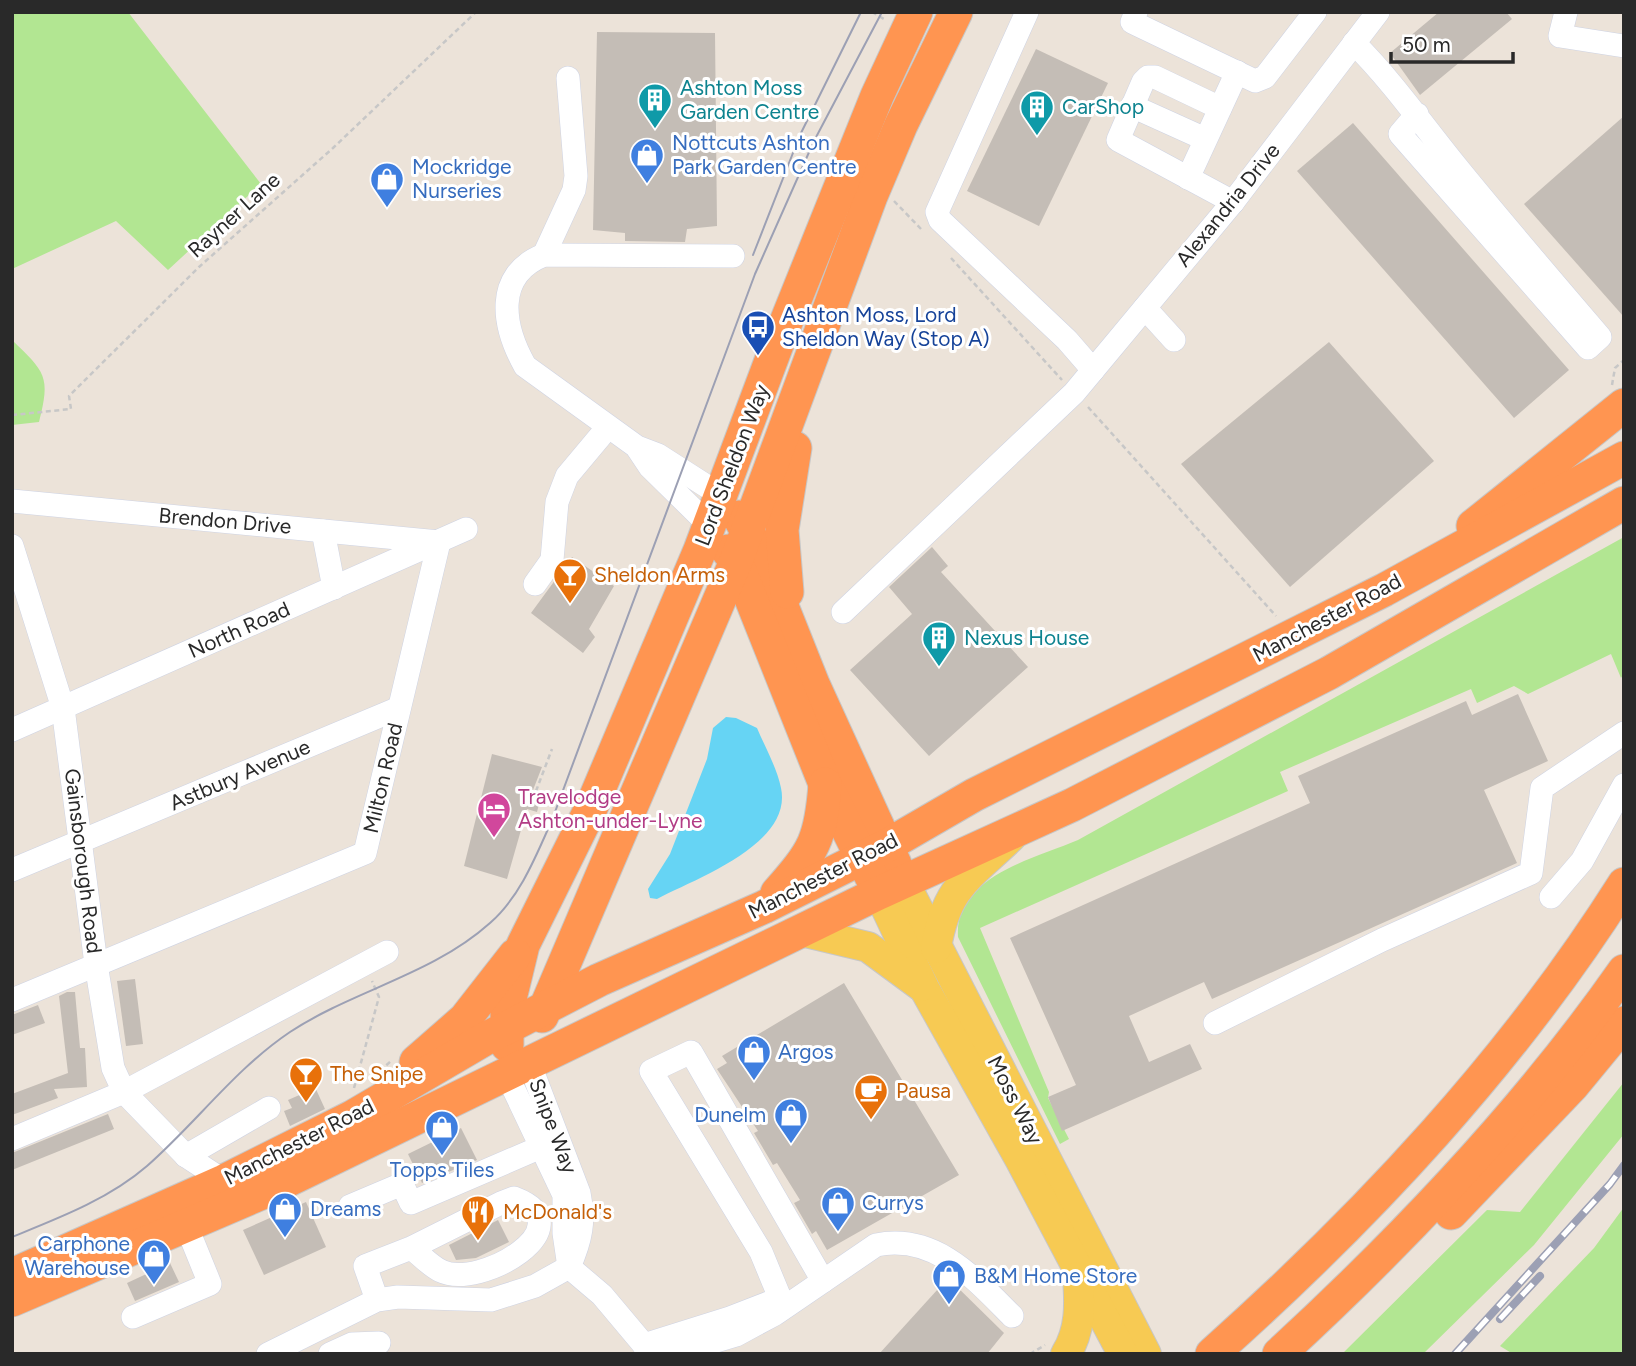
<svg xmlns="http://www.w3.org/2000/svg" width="1636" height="1366" font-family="Figtree,sans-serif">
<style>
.green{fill:#b2e692}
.water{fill:#66d4f4}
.building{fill:#c4bdb6}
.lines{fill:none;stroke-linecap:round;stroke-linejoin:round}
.minor-casing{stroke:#ced3e3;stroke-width:24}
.major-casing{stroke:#c7c7c7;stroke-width:32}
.highway-casing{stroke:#c7c7c7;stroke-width:35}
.path{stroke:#c7c7c7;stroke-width:2.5;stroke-dasharray:5 3.5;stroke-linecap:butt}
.minor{stroke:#fff;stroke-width:23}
.major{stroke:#f7ca53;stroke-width:30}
.highway{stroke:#ff9551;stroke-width:33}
.tram{stroke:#9ca0b4;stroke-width:2}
.rail-casing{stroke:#9ca0b4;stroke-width:8}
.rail{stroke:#fff;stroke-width:5;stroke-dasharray:16;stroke-linecap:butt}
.labels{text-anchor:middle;stroke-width:6;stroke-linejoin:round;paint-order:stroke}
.culture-label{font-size:21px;fill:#0d838f;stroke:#fff;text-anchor:start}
.shop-label{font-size:21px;fill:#366cbe;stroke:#fff;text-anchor:start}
.street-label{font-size:21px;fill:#292929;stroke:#fff}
.transit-label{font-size:21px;fill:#164399;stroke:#fff;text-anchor:start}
.food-label{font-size:21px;fill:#c56008;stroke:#fff;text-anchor:start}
.hotel-label{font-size:21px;fill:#b23c85;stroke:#fff;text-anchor:start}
</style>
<rect width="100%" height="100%" fill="#ece3d9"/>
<g class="green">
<path d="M12,12H128L261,184L168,270L116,221L12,269Z"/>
<path d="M12,340C45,372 51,376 39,422L12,425Z"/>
<path d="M1624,537V673L1621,678L1611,654L1528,694L1514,686L1477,703L1471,689L1280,772L1288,791L980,928L1049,1092L1048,1098L1069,1139L1060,1144L958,937C954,877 1033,859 1078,840Z"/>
<path d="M1624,1082V1134L1534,1245L1423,1354H1342L1487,1210L1520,1212Z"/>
<path d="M1624,1207V1354H1513L1500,1346L1594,1248Z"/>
</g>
<path class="water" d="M726,717L736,718L757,728C765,747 777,768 781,788C793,844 697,878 657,899L650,898L648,889L670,854L707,759L713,728Z"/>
<g class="building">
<path d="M1439,12H1506L1512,19L1420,95L1390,53Z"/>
<path d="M597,32L715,33L717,226L687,229L685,242L625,241V233L593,230Z"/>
<path d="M1036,49L1108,83L1039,226L967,191Z"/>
<path d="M1624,116V317L1524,204Z"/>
<path d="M1353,123L1569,370L1514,418L1297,171Z"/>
<path d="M1329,342L1434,461L1290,587L1181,464Z"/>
<path d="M932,547L948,566L941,572L1028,667L929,756L850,670L912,614L889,587Z"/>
<path d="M572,557L614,586L589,629L595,637L583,653L531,613Z"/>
<path d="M1518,694L1548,761L1484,790L1517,863L1212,999L1204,982L1129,1016L1149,1062L1190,1044L1202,1069L1062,1131L1048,1097L1076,1085L1010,938L1310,803L1298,776L1466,701L1472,715Z"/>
<path d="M492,754L542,767L533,790L542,792L537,812L527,809L507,879L464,866Z"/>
<path d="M135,979L143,1044L126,1046L117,981Z"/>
<path d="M844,983L959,1175L827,1250L816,1231L812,1234L794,1203L800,1200L777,1163L773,1165L754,1133L758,1131L717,1069L727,1063L722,1056Z"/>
<path d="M67,992H75L80,1048H85L87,1087L54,1089L58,1098L12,1115V1094L68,1073L59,996Z"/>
<path d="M38,1005L45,1023L12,1035V1015Z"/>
<path d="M309,1074L325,1109L290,1126L284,1111L292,1108L288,1100L304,1093L297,1079Z"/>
<path d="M108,1114L114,1129L12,1170V1153Z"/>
<path d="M461,1128L477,1160L422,1183L408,1154Z"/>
<path d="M306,1202L326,1247L264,1275L243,1230Z"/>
<path d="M498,1220L509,1242L476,1258L456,1260L449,1245Z"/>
<path d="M170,1263L179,1282L135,1301L127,1283Z"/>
<path d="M948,1278L1004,1333L987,1354H879Z"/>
</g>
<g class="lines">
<g class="minor-casing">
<g id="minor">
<path d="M1027,12L937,212L940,220L1067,340L1093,370"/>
<path d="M1136,12L1132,22L1136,24L1255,81L1265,77L1315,12"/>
<path d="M1566,12L1560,36L1624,46"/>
<path d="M1354,43C1392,81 1422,124 1456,166C1503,224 1552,281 1600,337L1588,348L1400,134L1417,114"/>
<path d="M1132,106L1205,139"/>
<path d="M1220,108L1155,77H1148L1143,82L1118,140L1233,202"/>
<path d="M1188,178L1237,72"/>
<path d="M544,255L574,190L576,176L568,78"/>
<path d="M1145,308L1174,340"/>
<path d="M638,449L650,467L710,526"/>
<path d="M722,496L658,455L637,447L525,366C503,327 493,275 544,255L733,256"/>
<path d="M12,501L439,542L365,853L12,1000"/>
<path d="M323,531L334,588"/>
<path d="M12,546L63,708L96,964L113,1068L124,1092L186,1156L224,1181"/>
<path d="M535,584L552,560L557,502L567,476L608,427"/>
<path d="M843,612L1074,393L1233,202L1378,12"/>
<path d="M12,730L466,529"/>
<path d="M12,870L399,708"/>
<path d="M1551,897L1582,861L1624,785"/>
<path d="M1215,1023L1382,940L1531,873L1542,788L1624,733"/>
<path d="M530,1065L579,1193C585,1221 581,1240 569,1267"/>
<path d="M507,1075L564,1195V1233L569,1267L602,1295L644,1345L657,1353H676L736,1335L775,1314L876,1245C935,1233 974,1278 1012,1316"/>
<path d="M12,1139L124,1092L387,952"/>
<path d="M186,1156L269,1108"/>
<path d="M350,1206L402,1184L411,1203L541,1147"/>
<path d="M780,1298L761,1252L651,1071L691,1052L823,1281"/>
<path d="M377,1300L365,1266L411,1248L501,1203L514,1198C588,1226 480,1290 441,1271C430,1266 421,1255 411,1248"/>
<path d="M133,1317L210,1284L186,1225"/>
<path d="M644,1345L730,1318L771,1302"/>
<path d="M268,1354L377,1300L398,1297L491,1300L535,1286L569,1267"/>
<path d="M330,1354L352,1344L379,1343"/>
</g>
</g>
<g class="major-casing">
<g id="major">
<path d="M904,882L1146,1354"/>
<path d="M879,893L924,988L1021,1161L1123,1354"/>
<path d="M801,931L868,947L921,986"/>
<path d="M936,948C946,887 968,878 1011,837"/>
<path d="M1066,1354C1081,1330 1080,1304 1078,1277"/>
</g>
</g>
<g class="highway-casing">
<g id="highway">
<path d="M739,517L764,561L813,684L895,864"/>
<path d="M1473,526L1624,405"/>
<path d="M728,551L736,561L825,784L871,876"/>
<path d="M787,592L782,530L795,448"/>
<path d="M777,893C814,851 821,840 825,784"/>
<path d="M542,1016L736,561L871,196L901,125L956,12"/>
<path d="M507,1045V1011L523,945L591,808L700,550L778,342L877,96L916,12"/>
<path d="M416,1062L465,1019L515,955"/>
<path d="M1451,1213L1573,1085L1624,1023"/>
<path d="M12,1275L224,1181L352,1117L485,1039L599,980L764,907L886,846L974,795L1384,590L1624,458"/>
<path d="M12,1300L264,1192L879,893L1072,805L1329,673L1624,503"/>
<path d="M1212,1354C1368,1215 1512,1061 1624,884"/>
<path d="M1279,1354C1405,1238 1526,1111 1624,971"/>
</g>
</g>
<g class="path">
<path d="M872,12L884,19"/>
<path d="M894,201L921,229"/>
<path d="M951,258L1062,380"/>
<path d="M1612,385L1615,368L1624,360"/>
<path d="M1088,407L1276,616"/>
<path d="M12,415L71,409L69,396L199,267L333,148L476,12"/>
<path d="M536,791L552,749"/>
<path d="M380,1071L391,1061"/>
<path d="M354,1088L379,997L372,981"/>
<path d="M1030,1354L1045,1345"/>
</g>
<use href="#minor" class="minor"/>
<use href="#major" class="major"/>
<use href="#highway" class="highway"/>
<g class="tram">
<path d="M753,255L800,135L861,12"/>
<path d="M12,1237C59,1218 109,1199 147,1166C197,1122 235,1069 290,1032C354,990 432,975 490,923C520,897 536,856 552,820L755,274L814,141L882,12"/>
</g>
<g class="rail-casing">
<g id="rail">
<path d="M1500,1319L1540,1276"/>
<path d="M1455,1354L1610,1184L1624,1165"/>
</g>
</g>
<use href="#rail" class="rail"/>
</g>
<defs>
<g id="building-pin" transform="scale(1.75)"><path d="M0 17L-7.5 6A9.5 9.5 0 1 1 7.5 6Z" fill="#0f9aa8" stroke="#fff"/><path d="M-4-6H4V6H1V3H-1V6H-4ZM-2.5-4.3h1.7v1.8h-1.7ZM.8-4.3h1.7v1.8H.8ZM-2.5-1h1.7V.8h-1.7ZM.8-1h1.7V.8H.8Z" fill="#fff"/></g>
<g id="shop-pin" transform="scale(1.75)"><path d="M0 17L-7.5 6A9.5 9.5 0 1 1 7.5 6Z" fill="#3f7fe0" stroke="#fff"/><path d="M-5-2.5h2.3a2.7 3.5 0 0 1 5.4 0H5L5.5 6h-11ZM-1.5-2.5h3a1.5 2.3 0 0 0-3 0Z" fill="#fff"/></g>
<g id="bus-pin" transform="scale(1.75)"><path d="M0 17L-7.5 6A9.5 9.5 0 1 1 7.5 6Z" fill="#1a4fb4" stroke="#fff"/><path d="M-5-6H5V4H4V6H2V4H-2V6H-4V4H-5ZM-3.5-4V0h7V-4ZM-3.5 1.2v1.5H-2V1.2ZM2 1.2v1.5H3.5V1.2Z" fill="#fff"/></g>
<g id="bar-pin" transform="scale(1.75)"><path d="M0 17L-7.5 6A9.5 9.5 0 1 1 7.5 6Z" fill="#e8710a" stroke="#fff"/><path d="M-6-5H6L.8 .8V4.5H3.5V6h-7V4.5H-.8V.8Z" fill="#fff"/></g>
<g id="hotel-pin" transform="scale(1.75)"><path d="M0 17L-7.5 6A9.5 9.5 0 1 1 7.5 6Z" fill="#d1479c" stroke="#fff"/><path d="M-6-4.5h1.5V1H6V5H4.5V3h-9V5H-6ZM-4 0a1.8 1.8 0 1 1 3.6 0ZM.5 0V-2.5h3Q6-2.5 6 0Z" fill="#fff"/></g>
<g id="cafe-pin" transform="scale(1.75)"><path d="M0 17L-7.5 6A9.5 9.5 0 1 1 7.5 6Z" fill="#e8710a" stroke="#fff"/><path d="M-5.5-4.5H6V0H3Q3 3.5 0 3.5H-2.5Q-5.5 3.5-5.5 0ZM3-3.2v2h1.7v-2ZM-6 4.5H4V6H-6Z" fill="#fff"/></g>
<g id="restaurant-pin" transform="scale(1.75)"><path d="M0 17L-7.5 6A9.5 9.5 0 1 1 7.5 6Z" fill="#e8710a" stroke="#fff"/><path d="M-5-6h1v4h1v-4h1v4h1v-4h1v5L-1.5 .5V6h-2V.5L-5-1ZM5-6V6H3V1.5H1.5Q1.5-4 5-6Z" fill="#fff"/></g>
</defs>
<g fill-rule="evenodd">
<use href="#building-pin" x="655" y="100"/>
<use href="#building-pin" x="1037" y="107"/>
<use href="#shop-pin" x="647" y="155"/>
<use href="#shop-pin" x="387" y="179"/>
<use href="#bus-pin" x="758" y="327"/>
<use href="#bar-pin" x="570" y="575"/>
<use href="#building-pin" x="939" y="638"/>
<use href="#hotel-pin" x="494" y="809"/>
<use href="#shop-pin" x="754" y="1052"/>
<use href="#bar-pin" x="306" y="1074"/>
<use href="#cafe-pin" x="871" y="1091"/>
<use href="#shop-pin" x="791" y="1115"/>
<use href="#shop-pin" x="442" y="1127"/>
<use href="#shop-pin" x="838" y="1203"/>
<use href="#shop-pin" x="285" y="1209"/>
<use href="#restaurant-pin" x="478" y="1212"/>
<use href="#shop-pin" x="154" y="1256"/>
<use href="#shop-pin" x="949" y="1276"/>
</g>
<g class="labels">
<g class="culture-label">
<text x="680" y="95">Ashton Moss<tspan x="680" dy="24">Garden Centre</tspan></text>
<text x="1062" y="114">CarShop</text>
<text x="964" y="645">Nexus House</text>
</g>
<g class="shop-label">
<text x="672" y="150">Nottcuts Ashton<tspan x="672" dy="24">Park Garden Centre</tspan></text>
<text x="412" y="174">Mockridge<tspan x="412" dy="24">Nurseries</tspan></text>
<text x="778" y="1059">Argos</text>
<text x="766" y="1122" text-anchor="end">Dunelm</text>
<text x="442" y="1177" text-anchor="middle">Topps Tiles</text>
<text x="862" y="1210">Currys</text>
<text x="310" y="1216">Dreams</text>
<text x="130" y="1251" text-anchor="end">Carphone<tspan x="130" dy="24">Warehouse</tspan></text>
<text x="974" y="1283">B&amp;M Home Store</text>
</g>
<g class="street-label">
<text transform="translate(1228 205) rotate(-51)" y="7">Alexandria Drive</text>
<text transform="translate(234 215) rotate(-42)" y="7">Rayner Lane</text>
<text transform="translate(732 465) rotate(-69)" y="7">Lord Sheldon Way</text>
<text transform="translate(225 521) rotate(5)" y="7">Brendon Drive</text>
<text transform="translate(1327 618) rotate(-28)" y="7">Manchester Road</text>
<text transform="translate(239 630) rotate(-24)" y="7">North Road</text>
<text transform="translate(240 775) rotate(-23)" y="7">Astbury Avenue</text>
<text transform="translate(383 778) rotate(-77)" y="7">Milton Road</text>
<text transform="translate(83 861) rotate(83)" y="7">Gainsborough Road</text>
<text transform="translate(823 876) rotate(-27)" y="7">Manchester Road</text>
<text transform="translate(1015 1100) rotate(63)" y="7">Moss Way</text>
<text transform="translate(553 1126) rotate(69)" y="7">Snipe Way</text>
<text transform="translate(299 1142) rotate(-27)" y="7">Manchester Road</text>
</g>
<g class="transit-label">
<text x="782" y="322">Ashton Moss, Lord<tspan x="782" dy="24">Sheldon Way (Stop A)</tspan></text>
</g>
<g class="food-label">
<text x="594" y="582">Sheldon Arms</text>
<text x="330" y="1081">The Snipe</text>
<text x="896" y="1098">Pausa</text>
<text x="503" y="1219">McDonald's</text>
</g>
<g class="hotel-label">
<text x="518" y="804">Travelodge<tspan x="518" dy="24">Ashton-under-Lyne</tspan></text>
</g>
</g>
<rect width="1636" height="1366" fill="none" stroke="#292929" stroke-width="28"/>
<path d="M1391 52v10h122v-10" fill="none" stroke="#292929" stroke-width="3.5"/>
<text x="1402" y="52" font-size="21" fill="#292929" stroke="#ffffff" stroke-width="5" paint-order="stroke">50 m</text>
</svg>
